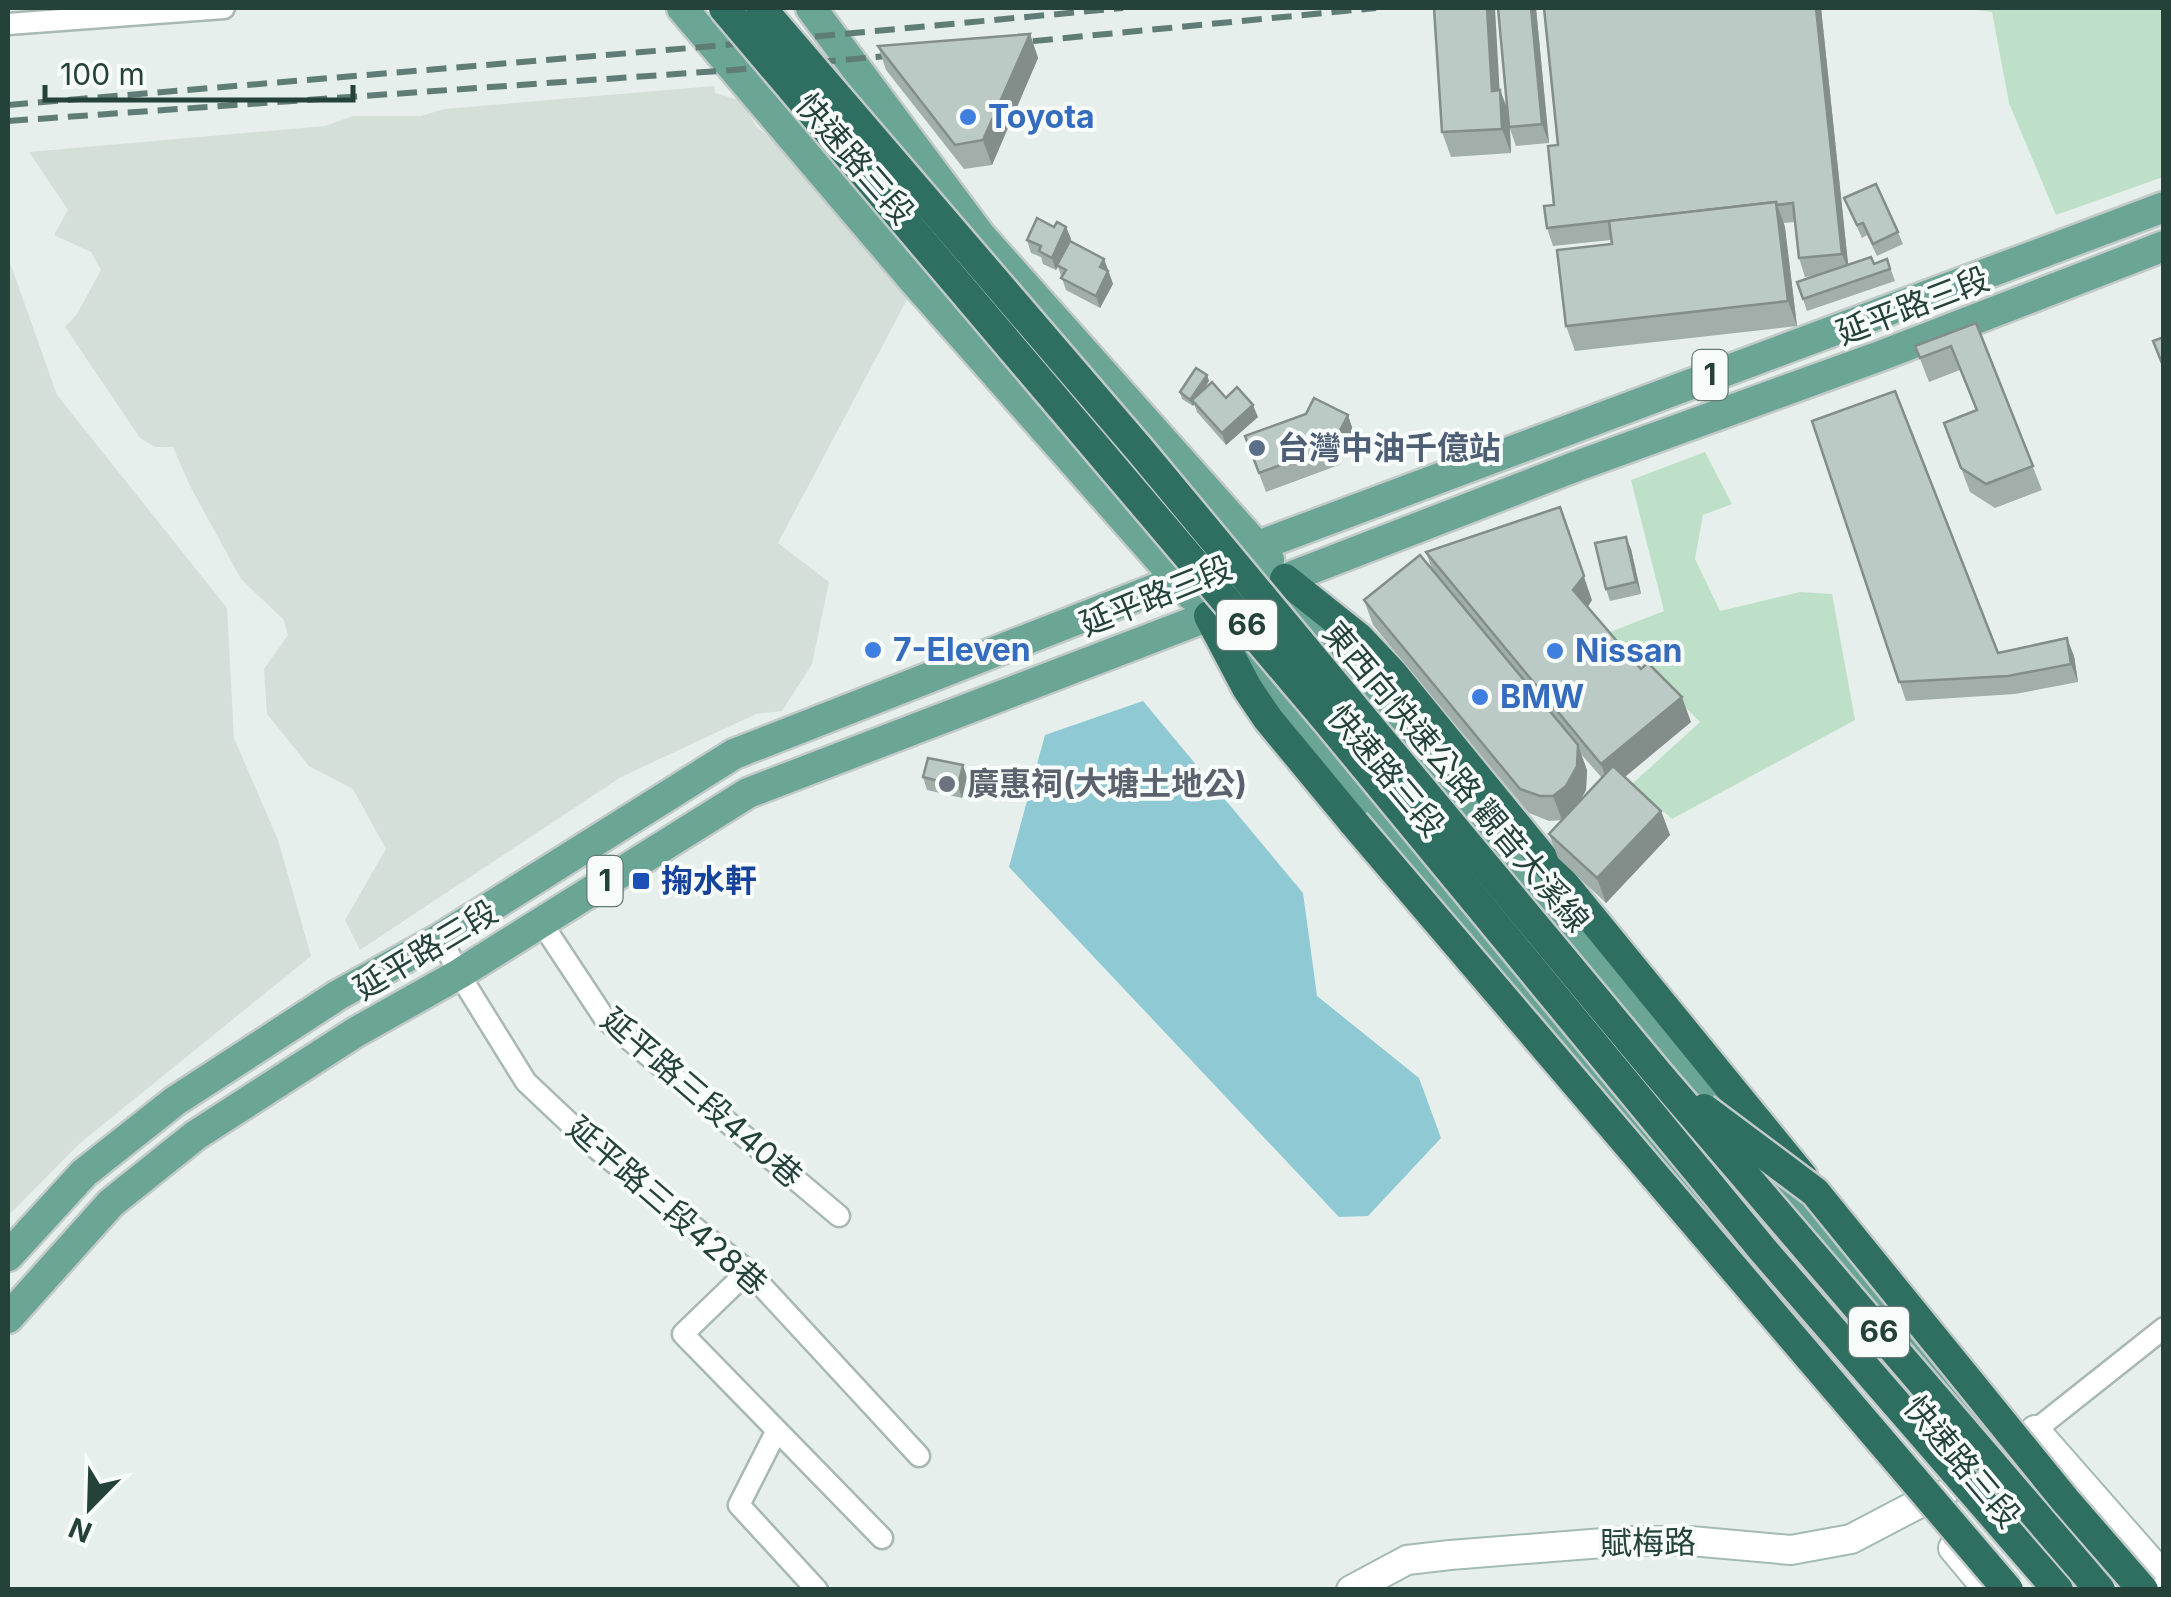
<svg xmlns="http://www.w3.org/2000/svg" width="2171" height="1597" font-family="Inter,'Noto Sans TC',sans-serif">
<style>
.built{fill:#d4dfda}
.green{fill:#bfe0c8}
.water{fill:#8ec9d4}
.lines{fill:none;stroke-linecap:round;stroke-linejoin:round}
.street-casing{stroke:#a8b8b2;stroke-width:25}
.secondary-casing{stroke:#a4bbb3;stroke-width:32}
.primary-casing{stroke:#c2cac8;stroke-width:35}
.highway-casing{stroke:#c2cac8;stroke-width:35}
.street{stroke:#fff;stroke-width:20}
.secondary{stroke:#fff;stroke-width:28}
.primary{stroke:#6aa596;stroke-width:30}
.highway{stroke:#2f6f62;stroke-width:30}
.rail{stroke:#5f7d75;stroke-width:6;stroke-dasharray:20 10;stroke-linecap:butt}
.highway-bridge-casing{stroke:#c2cac8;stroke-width:35;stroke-linecap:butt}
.highway-bridge{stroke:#2f6f62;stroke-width:30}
.wall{fill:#a1aea9;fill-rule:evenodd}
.shaded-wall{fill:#838d89}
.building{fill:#bbcac4;stroke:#838d89;stroke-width:2.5}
.shop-dot{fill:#3f7fe0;stroke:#f7fbf9;stroke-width:4}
.service-dot{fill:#5c6f8a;stroke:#f7fbf9;stroke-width:4}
.worship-dot{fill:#6b7280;stroke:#f7fbf9;stroke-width:4}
.transit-dot{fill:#1a4fb4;stroke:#f7fbf9;stroke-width:4}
.labels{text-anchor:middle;stroke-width:8;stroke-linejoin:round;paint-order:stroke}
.shield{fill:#f7fbf9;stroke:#637a73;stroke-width:2.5}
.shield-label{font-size:30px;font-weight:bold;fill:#24423a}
.shop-label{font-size:32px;font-weight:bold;fill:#366cbe;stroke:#f7fbf9;text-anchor:start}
.street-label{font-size:32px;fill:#24423a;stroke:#f7fbf9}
.service-label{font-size:32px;font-weight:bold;fill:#4e5e75;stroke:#f7fbf9;text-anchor:start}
.worship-label{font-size:32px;font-weight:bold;fill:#5b616d;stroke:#f7fbf9;text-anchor:start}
.transit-label{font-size:32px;font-weight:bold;fill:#164399;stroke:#f7fbf9;text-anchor:start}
</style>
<rect width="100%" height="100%" fill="#e6efeb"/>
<g class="built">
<path d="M714,86L715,93L742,101L756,126L785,151L911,292L778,543L829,582L812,664L782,711L756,714L621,777L360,950L345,920L386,849L353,789L309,766L267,714L264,669L288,635L284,620L241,579L190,486L173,447H155L140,438L65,327L77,314L101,270L91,252L54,235L68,210L29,152L325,126L353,116H421L444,109Z"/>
<path d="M8,257L57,395L227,608L234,738L278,840L311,956L79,1144L8,1216Z"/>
</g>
<g class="green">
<path d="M1961,8H2163V177L2056,215L2009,103L1992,12Z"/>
<path d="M1705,452L1732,504L1703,515L1695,559L1720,611L1800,592L1832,594L1855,720L1672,819L1632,784L1700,722L1610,632L1664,611L1631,480Z"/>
</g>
<path class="water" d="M1143,701L1303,893L1317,996L1419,1078L1441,1138L1368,1216L1339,1217L1009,867L1045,735Z"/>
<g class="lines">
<g class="street-casing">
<g id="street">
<path d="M8,24L224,8"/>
<path d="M541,922L605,1019L839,1216"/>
<path d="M441,938L459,974L526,1082L596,1148L748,1271L919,1456"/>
<path d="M748,1271L683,1334L882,1538"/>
<path d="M776,1432L739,1505L817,1590"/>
<path d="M2024,1439L2164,1328"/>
</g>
</g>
<g class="secondary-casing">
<g id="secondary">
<path d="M2035,1430L2164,1577"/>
<path d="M1953,1548L1988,1590"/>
<path d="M1351,1590L1407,1560L1450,1555L1629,1541H1691L1791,1550L1851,1539L1916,1505L1943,1495"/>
</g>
</g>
<g class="primary-casing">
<g id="primary">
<path d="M682,8L915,282L1191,595"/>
<path d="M811,8L980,235L1269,560"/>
<path d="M1301,600L1737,1127"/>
<path d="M1224,633L1793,1316"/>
<path d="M1766,1163L2057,1512"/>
<path d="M8,1256L84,1173L175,1101L338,995L441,938L734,754L1178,580L1258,546L2164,207"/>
<path d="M8,1318L111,1203L196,1135L356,1032L459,974L748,793L1209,616L1285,579L1577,466L1880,356L2164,246"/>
</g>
</g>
<g class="highway-casing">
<g id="highway">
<path d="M1285,579L1359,638L1392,673L1802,1176"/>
<path d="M1209,616L1247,688L1268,719L1354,823"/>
</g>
</g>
<use href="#street" class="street"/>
<use href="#secondary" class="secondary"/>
<use href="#primary" class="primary"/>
<use href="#highway" class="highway"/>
<g class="rail">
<path d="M1003,44L1376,8"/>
<path d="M8,105L714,46L1123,8"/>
<path d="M8,121L733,70L908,54"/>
</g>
<g class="highway-bridge-casing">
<g id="highway-bridge">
<path d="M724,8L1326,719L1763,1250L2058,1590"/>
<path d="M761,8L1139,449L1658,1074L2100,1590"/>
<path d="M1354,823L2008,1590"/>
<path d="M1704,1109L1815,1192L2065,1500L2143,1590"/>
</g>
</g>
<use href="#highway-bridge" class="highway-bridge"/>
</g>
<g class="wall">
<path d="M1536,8L1549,143L1516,146L1510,129L1511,153L1451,157L1442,132L1500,90L1508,110Z"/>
<path d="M1544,8H1821L1848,265L1874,264L1887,259L1895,281L1807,311L1803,299L1816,276L1805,277L1799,258L1795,222L1784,223L1797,326L1575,351L1566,326L1612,244L1611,240L1553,246L1547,228L1554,205L1558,145Z"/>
<path d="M1030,34L1038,58L992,165L964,169L886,70L878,46Z"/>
<path d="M1844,198L1898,232L1903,244L1877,256L1867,235L1862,238Z"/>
<path d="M1054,227H1066L1071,239L1070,241L1104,259L1113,284L1100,308L1066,290L1058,267L1056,270L1043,264L1041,257L1031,253L1027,240Z"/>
<path d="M1976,323L2042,490L1995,508L1970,492L1944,423L1976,411L1960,370L1929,382L1915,346Z"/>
<path d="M1207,375L1209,381L1204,389L1226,398L1258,417L1226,445L1197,412L1194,404L1193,406L1182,399L1180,392Z"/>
<path d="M1348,415L1354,434L1339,465L1266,492L1245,436Z"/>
<path d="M1812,421L1998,653L2074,656L2078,682L2015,694L1906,701Z"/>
<path d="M1631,549L1641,594L1610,601L1606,589Z"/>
<path d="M1426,552L1592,600L1588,607L1641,669L1691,722L1625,777L1661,811L1670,835L1606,903L1558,858L1549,834L1562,820L1549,821L1529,813L1373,625L1364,600L1432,569ZM1580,753L1602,778L1579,802L1586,790L1587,770Z"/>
<path d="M923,777H967L962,798L927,790Z"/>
</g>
<g class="shaded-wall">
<path d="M1487,8H1495L1501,115L1492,91Z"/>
<path d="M1531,8H1536L1549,143L1542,124Z"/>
<path d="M1816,8H1821L1849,272L1842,254Z"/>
<path d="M1030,34L1038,58L992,165L983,140Z"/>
<path d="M1500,90L1509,114L1511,153L1502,129Z"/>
<path d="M1776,202L1785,227L1797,326L1788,301Z"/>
<path d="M1066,227L1071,239L1056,270L1052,258Z"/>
<path d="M1104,259L1113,284L1100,308L1096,296L1100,267Z"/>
<path d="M1207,375L1209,381L1195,403L1192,400L1194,404L1193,406L1190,400Z"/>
<path d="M1253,405L1258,417L1226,445L1222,433Z"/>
<path d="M1348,415L1354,434L1339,465L1332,446Z"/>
<path d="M1560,507L1592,600L1582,614L1573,590Z"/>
<path d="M1626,537L1631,549L1641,594L1636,582Z"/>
<path d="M2067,638L2074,656L2078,682L2071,664Z"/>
<path d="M1682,697L1691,722L1610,789L1601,764Z"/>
<path d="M1578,745L1587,770L1586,790L1575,810L1562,820L1553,796Z"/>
<path d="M963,765L967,777L962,798L958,786Z"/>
<path d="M1661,811L1670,835L1606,903L1597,878Z"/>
</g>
<g class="building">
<path d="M1434,8H1487L1492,91L1500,90L1502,129L1442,132Z"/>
<path d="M1498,8H1531L1542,124L1509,127Z"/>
<path d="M1544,8H1816L1842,254L1799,258L1793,203L1777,205L1776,202L1547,228L1544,206L1554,205L1548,146L1558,145Z"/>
<path d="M1030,34L983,140L955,145L878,46Z"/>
<path d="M1876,184L1898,232L1873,244L1863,223L1857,225L1844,198Z"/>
<path d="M1776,202L1788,301L1566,326L1557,250L1612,244L1609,221Z"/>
<path d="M1037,218L1054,227L1057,222L1066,227L1052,258L1039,251L1041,246L1027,240Z"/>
<path d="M1070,241L1104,259L1100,267L1108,271L1096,296L1061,278L1066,270L1057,265Z"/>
<path d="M1871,257L1874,264L1887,259L1890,269L1803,299L1797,282Z"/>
<path d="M1976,323L2033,466L1986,484L1961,468L1944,423L1977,410L1951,346L1920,358L1915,346Z"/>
<path d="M2164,337V368L2153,341Z"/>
<path d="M1196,368L1207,375L1190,400L1180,392Z"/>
<path d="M1212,382L1226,398L1237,387L1253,405L1222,433L1192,400Z"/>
<path d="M1895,391L1998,653L2067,638L2071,664L2008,676L1899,682L1812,421Z"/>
<path d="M1314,398L1348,415L1332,446L1259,473L1245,436L1306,414Z"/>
<path d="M1560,507L1584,576L1573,590L1641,669L1648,663L1682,697L1601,764L1426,552Z"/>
<path d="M1626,537L1636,582L1606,589L1595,543Z"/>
<path d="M1420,555L1578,745L1577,766L1566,786L1553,796H1540L1520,789L1364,600Z"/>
<path d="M928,758L963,765L958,786L923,777Z"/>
<path d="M1613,766L1661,811L1597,878L1549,834Z"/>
</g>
<g class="shop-dot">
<circle cx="968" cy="117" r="10"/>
<circle cx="873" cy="650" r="10"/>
<circle cx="1555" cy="651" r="10"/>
<circle cx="1480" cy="697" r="10"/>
</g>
<circle class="service-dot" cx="1257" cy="448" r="10"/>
<circle class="worship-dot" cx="947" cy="784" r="10"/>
<rect class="transit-dot" x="631" y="871" width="20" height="20" rx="5"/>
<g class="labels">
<g class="shield">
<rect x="1692.5" y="350" width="35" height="50" rx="8"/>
<rect x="1217" y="600" width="60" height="50" rx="8"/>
<rect x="587.5" y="856" width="35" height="50" rx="8"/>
<rect x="1849" y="1307" width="60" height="50" rx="8"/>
</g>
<g class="shield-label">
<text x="1710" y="385">1</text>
<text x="1247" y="635">66</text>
<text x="605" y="891">1</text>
<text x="1879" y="1342">66</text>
</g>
<g class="shop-label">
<text x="988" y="128">Toyota</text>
<text x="893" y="661">7-Eleven</text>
<text x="1575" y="662">Nissan</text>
<text x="1500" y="708">BMW</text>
</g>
<g class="street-label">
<text transform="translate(855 159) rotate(49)" y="11">快速路三段</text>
<text transform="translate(1913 306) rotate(-21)" y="11">延平路三段</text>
<text transform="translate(1156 596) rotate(-22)" y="11">延平路三段</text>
<text transform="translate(1386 771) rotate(50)" y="11">快速路三段</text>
<text transform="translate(1456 777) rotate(50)" y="11">東西向快速公路 觀音大溪線</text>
<text transform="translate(426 950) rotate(-31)" y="11">延平路三段</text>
<text transform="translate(702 1098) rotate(41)" y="11">延平路三段440巷</text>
<text transform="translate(667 1206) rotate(41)" y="11">延平路三段428巷</text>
<text transform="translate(1962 1462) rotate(50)" y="11">快速路三段</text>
<text transform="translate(1648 1543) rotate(-1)" y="11">賦梅路</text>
</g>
<g class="service-label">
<text x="1277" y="459">台灣中油千億站</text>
</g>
<g class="worship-label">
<text x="967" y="795">廣惠祠(大塘土地公)</text>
</g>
<g class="transit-label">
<text x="661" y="892">掬水軒</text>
</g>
</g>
<rect width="2171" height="1597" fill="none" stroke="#24423a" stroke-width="20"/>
<g transform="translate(90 1507) rotate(203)" stroke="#f7fbf9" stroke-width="8" paint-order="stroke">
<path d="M0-8L18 38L0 25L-18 38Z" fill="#24423a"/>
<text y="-15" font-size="28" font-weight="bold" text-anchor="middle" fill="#24423a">N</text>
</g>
<path d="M45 85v15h308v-15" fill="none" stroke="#24423a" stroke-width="5"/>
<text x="60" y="85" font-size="30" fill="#24423a" stroke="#f7fbf9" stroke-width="8" paint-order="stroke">100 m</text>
</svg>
